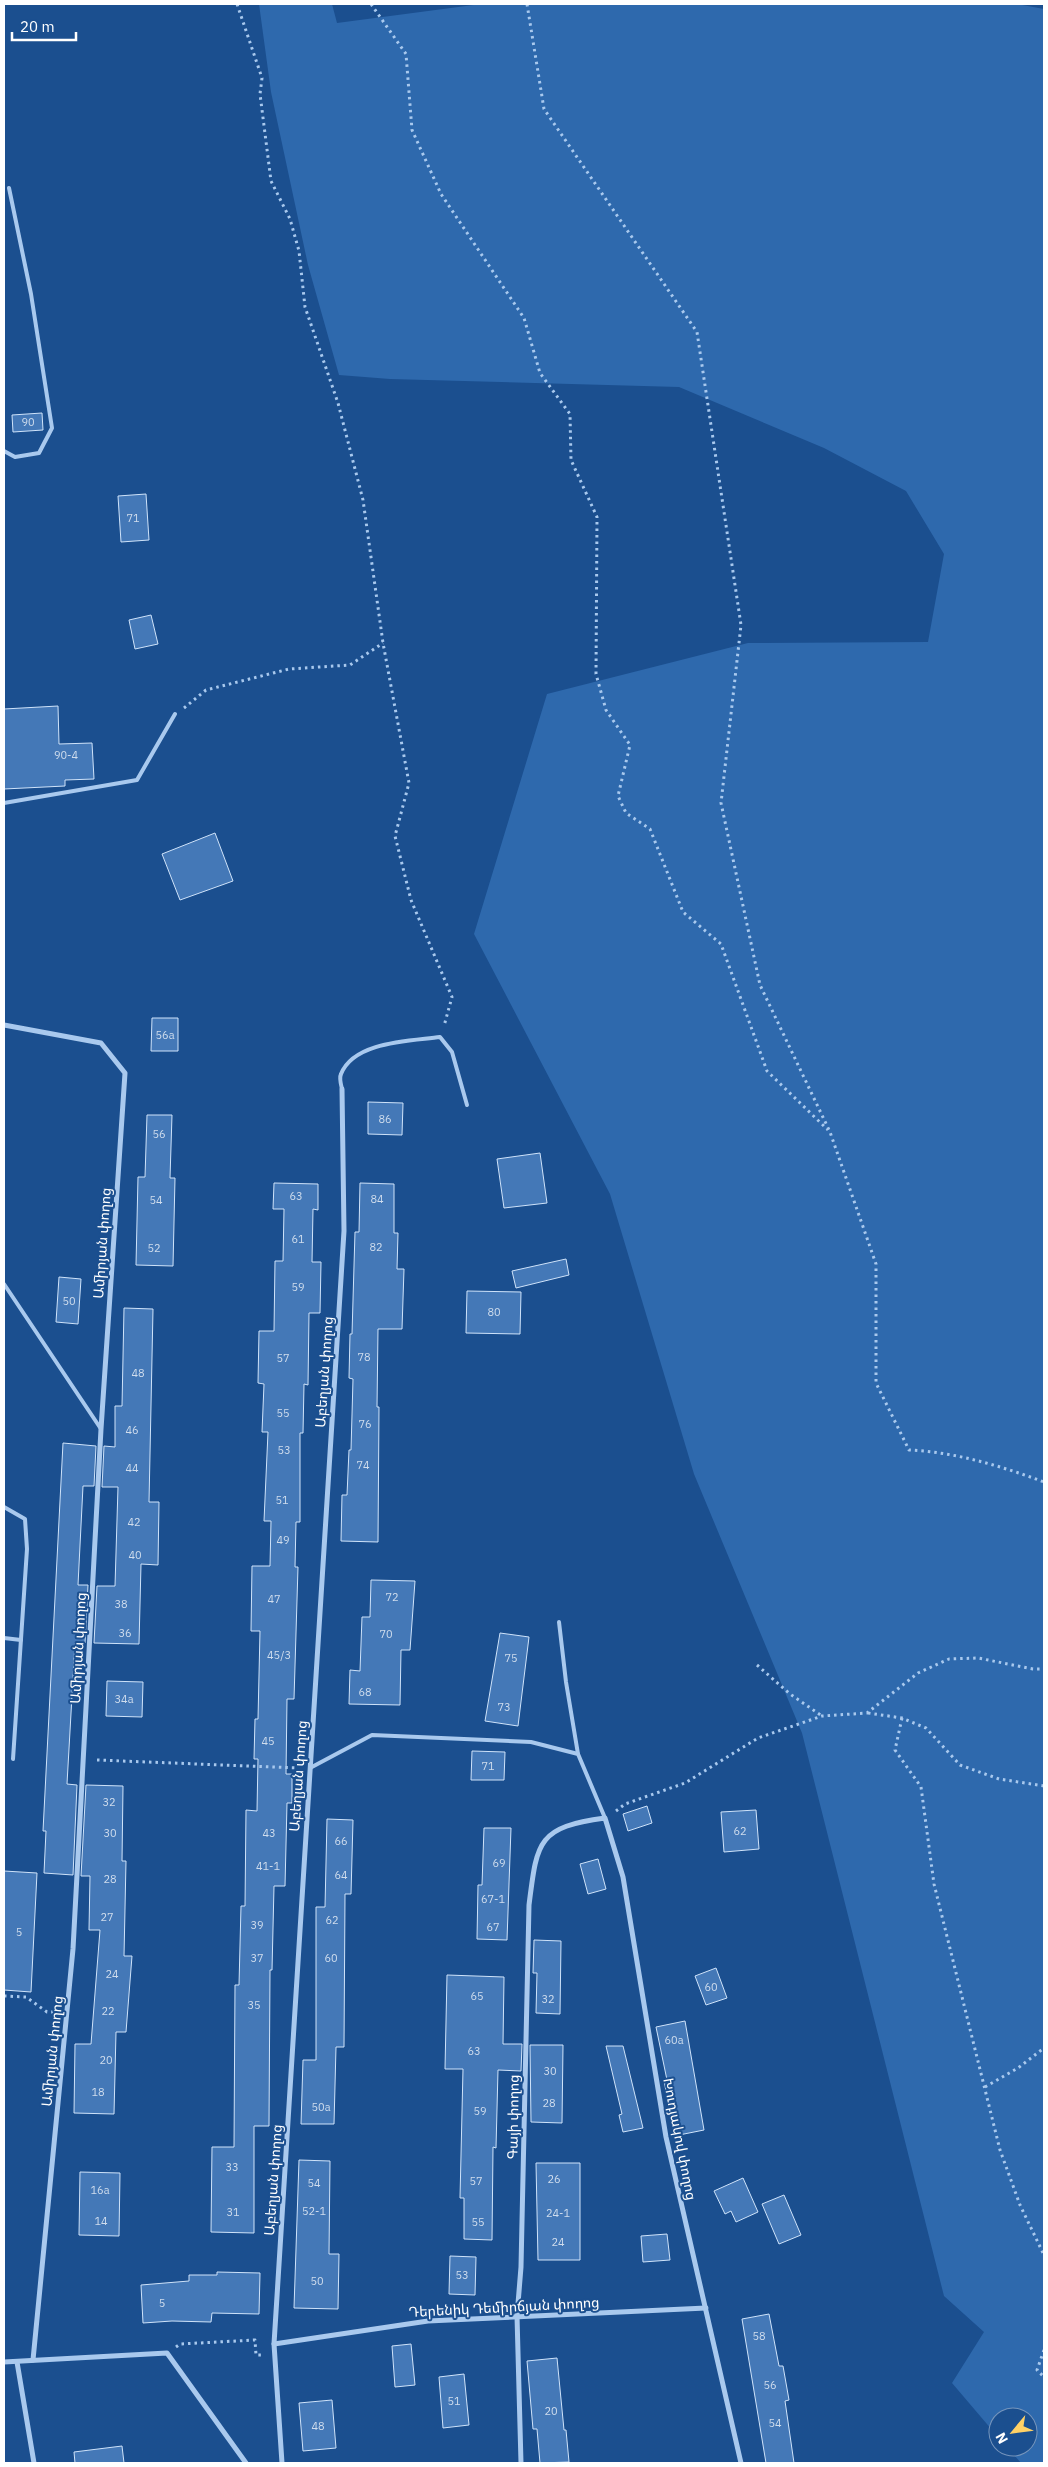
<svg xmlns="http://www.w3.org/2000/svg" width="1048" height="2467" font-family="'IBM Plex Sans','Noto Sans Armenian',sans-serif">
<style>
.green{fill:#2e69ad}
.building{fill:#4478b7;stroke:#cfe3fa}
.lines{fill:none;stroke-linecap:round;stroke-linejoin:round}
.path{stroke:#a9c9ee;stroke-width:3;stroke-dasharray:2.5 4;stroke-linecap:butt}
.lane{stroke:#a9c9ee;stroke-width:4}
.street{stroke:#a9c9ee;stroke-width:5}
.labels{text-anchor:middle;stroke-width:4;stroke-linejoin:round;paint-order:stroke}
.number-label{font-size:11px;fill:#d0dded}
.street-label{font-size:14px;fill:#fff;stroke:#1b4f8f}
</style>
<rect width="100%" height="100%" fill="#1b4f8f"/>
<path class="green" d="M259,4H332L337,23L481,4H1017L1044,9V2463H1021L1007,2447H1028V2417H998V2437L952,2383L984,2332L944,2296L802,1733L694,1474L610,1194L474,934L547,694L748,643L928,642L944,554L906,491L824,448L679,387L390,379L339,375L308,265L271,92Z"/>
<g class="building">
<path d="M42,413L43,430L13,432L12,415Z"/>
<path d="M146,494L149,540L121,542L118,496Z"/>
<path d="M151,615L158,644L135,649L129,620Z"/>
<path d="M58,706L59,744L92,743L94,779L65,780V786L4,789V709Z"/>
<path d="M215,833L233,881L180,900L162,854Z"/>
<path d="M152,1018H178V1051H151Z"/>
<path d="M368,1102L403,1103L402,1135L368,1134Z"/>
<path d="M147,1115H172L170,1178H175L173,1266L136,1265L138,1177H145Z"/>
<path d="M540,1153L547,1203L504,1208L497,1159Z"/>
<path d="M274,1183L318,1184V1210L313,1209L312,1262H321L320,1313H309L308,1385L304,1384L303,1433H300V1522H296L295,1567H298L294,1699H287L286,1774H292V1803H287L285,1886H274L272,1970H270L269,2126H254V2233L211,2232L212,2147H234L235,1985H239L241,1906H245L246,1810L257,1811L258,1759H254L255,1719H258L260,1631H251L252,1566H270L271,1521H264L268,1432H262L264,1384L258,1383L259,1331H274L275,1261H283L284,1209H273Z"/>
<path d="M360,1183L394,1184V1233H398L397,1269H404L402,1329H378L377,1407H379L378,1542L341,1541L342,1495H347L349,1450H351L353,1379L349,1378L350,1334H352L355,1232H359Z"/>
<path d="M566,1259L569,1275L516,1288L512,1271Z"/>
<path d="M59,1277L81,1279L78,1324L56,1322Z"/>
<path d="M467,1291L521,1292L520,1334L466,1333Z"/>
<path d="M124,1308L153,1309L149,1502H159L158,1565L141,1564L139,1644L94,1643L97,1586H115L118,1487H102L104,1446L115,1447V1406H122Z"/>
<path d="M63,1443L96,1446L94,1486H83L78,1585H88L85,1643H75L67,1784L77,1785L73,1875L44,1873L46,1831H43Z"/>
<path d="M371,1580L415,1581L410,1650H401L400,1705L349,1704L350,1670L360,1671L362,1617H370Z"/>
<path d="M500,1633L529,1637L518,1726L485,1721Z"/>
<path d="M107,1681L143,1682L142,1717L106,1716Z"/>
<path d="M472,1751L505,1752L504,1780H471Z"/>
<path d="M86,1785L123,1786L122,1861H126L124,1956H132L126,2032H116L114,2114L74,2113L75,2044H91L100,1930H89L90,1876H81Z"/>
<path d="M647,1806L652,1823L628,1831L623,1814Z"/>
<path d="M756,1810L759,1849L724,1852L721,1812Z"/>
<path d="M327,1819L353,1820L351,1894H345L344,2047H336L334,2124H301L303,2060H316V1907H325Z"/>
<path d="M484,1828H511L507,1940L477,1939L478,1885H482Z"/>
<path d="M598,1859L606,1889L588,1894L580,1864Z"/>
<path d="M4,1871L37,1873L31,1992L4,1990Z"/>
<path d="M534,1940L561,1941L560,2014L536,2013L537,1973H533Z"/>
<path d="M716,1968L727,1998L706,2005L695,1976Z"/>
<path d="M447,1975L504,1977L503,2044H522L521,2071L498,2070L496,2148L493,2147L492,2240L464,2239V2198H460L463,2069H445Z"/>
<path d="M685,2021L704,2130L674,2136L664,2080H667L656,2027Z"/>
<path d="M530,2045H563L562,2123L531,2122Z"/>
<path d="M606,2046H623L643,2128L623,2132L619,2115L622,2114Z"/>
<path d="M299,2160L330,2161L329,2254H339L338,2309L294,2308Z"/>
<path d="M536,2163H580V2260H538Z"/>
<path d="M80,2172L120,2173L119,2236L79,2235Z"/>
<path d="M743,2178L758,2212L736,2222L731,2211L725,2214L714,2191Z"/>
<path d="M784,2195L801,2235L779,2244L762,2204Z"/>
<path d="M667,2234L670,2260L643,2262L641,2236Z"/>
<path d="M450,2256L476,2257L475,2295L449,2294Z"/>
<path d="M217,2272L260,2273L259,2314L212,2313L211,2322L172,2321L143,2323L141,2285L189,2281V2275H217Z"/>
<path d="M769,2314L779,2366H783L789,2400L785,2401L794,2463H766L742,2319Z"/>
<path d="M411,2344L415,2385L395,2387L392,2346Z"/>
<path d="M557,2358L564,2430H566L569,2462L540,2463L537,2429H533L527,2361Z"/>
<path d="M464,2374L469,2425L443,2428L439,2377Z"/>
<path d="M332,2400L336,2448L303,2451L299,2403Z"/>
<path d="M122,2446L124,2463H75L74,2452Z"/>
</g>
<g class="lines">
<g class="path">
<path d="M237,4L262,78L260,94L271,181L290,219L299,251L305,307L338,403L363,500L383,643L409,783L395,836L411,900L452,997L444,1026"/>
<path d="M371,4L406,54L412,130L441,194L524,318L540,373L570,414L571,460L597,517L596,674L606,710L630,745L618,796L626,813L650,829L683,912L721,944L767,1071L828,1130"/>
<path d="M527,4L544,109L697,332L741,625L721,803L760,985L830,1132L876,1264V1383L909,1450C955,1452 1001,1466 1044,1482"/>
<path d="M184,708L206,690L289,669L350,665L383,643"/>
<path d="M757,1665L790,1694L822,1716"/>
<path d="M868,1713L902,1718L926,1728L960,1765L999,1779L1044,1786"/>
<path d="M902,1718L895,1750L921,1787L934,1884L1000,2150L1020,2205L1044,2255"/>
<path d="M97,1760L298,1768"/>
<path d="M616,1811L625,1804L685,1783L758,1738L822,1716L867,1713L918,1673L949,1659L978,1658L1033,1669H1044"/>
<path d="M4,1996L26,1997L47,2012H54"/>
<path d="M985,2087L1018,2068L1044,2048"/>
<path d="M176,2347L180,2344L255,2340L256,2355H262"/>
<path d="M1044,2350L1037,2370L1044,2377"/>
</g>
<g class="lane">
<path d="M4,451L15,457L39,453L52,428L31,294L9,188"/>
<path d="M4,803L137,780L175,714"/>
<path d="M342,1089C341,1085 339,1078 341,1074C354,1041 411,1041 440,1037L452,1052L467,1105"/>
<path d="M4,1284L101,1429"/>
<path d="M4,1507L25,1519L27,1549L13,1759"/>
<path d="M559,1622L566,1682L578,1754"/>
<path d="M4,1638L21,1640"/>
<path d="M310,1768L372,1735L531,1742L578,1754L605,1818"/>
</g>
<g class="street">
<path d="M4,1025L101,1043L125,1073L101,1429L73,1949L33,2360"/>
<path d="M274,2344L428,2321L706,2308"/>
<path d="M4,2362L167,2353L246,2463"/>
<path d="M17,2362L34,2463"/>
<path d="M282,2463L274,2344L344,1231L342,1089"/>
<path d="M521,2463L517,2316L521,2267L529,1905C537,1842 537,1827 605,1818L623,1877L666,2137L741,2463"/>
</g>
</g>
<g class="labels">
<g class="number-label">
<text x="28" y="426">90</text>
<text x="133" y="522">71</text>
<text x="66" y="759">90-4</text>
<text x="165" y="1039">56a</text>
<text x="385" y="1123">86</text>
<text x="159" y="1138">56</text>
<text x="296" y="1200">63</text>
<text x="377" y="1203">84</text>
<text x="156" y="1204">54</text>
<text x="298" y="1243">61</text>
<text x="376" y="1251">82</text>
<text x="154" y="1252">52</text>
<text x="298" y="1291">59</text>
<text x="69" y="1305">50</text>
<text x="494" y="1316">80</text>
<text x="364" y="1361">78</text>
<text x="283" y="1362">57</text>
<text x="138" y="1377">48</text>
<text x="283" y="1417">55</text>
<text x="365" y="1428">76</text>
<text x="132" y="1434">46</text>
<text x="284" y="1454">53</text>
<text x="363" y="1469">74</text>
<text x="132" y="1472">44</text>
<text x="282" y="1504">51</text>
<text x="134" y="1526">42</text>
<text x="283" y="1544">49</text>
<text x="135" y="1559">40</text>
<text x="392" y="1601">72</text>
<text x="274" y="1603">47</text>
<text x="121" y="1608">38</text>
<text x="125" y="1637">36</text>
<text x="386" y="1638">70</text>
<text x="279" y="1659">45/3</text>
<text x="511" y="1662">75</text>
<text x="365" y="1696">68</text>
<text x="124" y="1703">34a</text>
<text x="504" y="1711">73</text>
<text x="268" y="1745">45</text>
<text x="488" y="1770">71</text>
<text x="109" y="1806">32</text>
<text x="740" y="1835">62</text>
<text x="110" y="1837">30</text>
<text x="269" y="1837">43</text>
<text x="341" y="1845">66</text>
<text x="499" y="1867">69</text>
<text x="268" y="1870">41-1</text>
<text x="341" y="1879">64</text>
<text x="110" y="1883">28</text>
<text x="493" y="1903">67-1</text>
<text x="107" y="1921">27</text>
<text x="332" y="1924">62</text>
<text x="257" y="1929">39</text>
<text x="493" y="1931">67</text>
<text x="19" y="1936">5</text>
<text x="257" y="1962">37</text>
<text x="331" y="1962">60</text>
<text x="112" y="1978">24</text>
<text x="711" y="1991">60</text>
<text x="477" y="2000">65</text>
<text x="548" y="2003">32</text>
<text x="254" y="2009">35</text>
<text x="108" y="2015">22</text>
<text x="674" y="2044">60a</text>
<text x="474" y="2055">63</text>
<text x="106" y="2064">20</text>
<text x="550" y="2075">30</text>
<text x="98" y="2096">18</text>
<text x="549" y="2107">28</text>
<text x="321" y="2111">50a</text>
<text x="480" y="2115">59</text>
<text x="232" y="2171">33</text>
<text x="554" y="2183">26</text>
<text x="476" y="2185">57</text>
<text x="314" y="2187">54</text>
<text x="100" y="2194">16a</text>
<text x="314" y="2215">52-1</text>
<text x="233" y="2216">31</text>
<text x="558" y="2217">24-1</text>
<text x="101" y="2225">14</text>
<text x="478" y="2226">55</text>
<text x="558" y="2246">24</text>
<text x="462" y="2279">53</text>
<text x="317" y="2285">50</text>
<text x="162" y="2307">5</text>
<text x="759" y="2340">58</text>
<text x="770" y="2389">56</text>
<text x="454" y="2405">51</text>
<text x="551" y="2415">20</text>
<text x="775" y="2427">54</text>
<text x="318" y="2430">48</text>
</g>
<g class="street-label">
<text transform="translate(102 1243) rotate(-86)" y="5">Ամիրյան փողոց</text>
<text transform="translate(324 1372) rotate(-86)" y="5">Աբեղյան փողոց</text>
<text transform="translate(78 1648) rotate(-87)" y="5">Ամիրյան փողոց</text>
<text transform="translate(298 1776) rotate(-86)" y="5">Աբեղյան փողոց</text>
<text transform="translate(52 2051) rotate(-84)" y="5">Ամիրյան փողոց</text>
<text transform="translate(513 2117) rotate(-89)" y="5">Գայի փողոց</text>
<text transform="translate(680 2139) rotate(79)" y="5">Խուդյակով փողոց</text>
<text transform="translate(273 2180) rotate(-86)" y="5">Աբեղյան փողոց</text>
<text transform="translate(504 2307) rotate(-3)" y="5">Դերենիկ Դեմիրճյան փողոց</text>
</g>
</g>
<rect width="1048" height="2467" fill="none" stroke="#ffffff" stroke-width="10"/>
<g transform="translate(1013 2432) rotate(241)"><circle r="24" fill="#1b4f8f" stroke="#7695bc"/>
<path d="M0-4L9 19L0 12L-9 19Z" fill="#ffd166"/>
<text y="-8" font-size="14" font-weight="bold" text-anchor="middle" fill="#ffffff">N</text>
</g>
<path d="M12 32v8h64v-8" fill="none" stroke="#ffffff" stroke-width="2.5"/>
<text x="20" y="32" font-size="15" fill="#ffffff" stroke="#1b4f8f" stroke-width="4" paint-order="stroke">20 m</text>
</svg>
